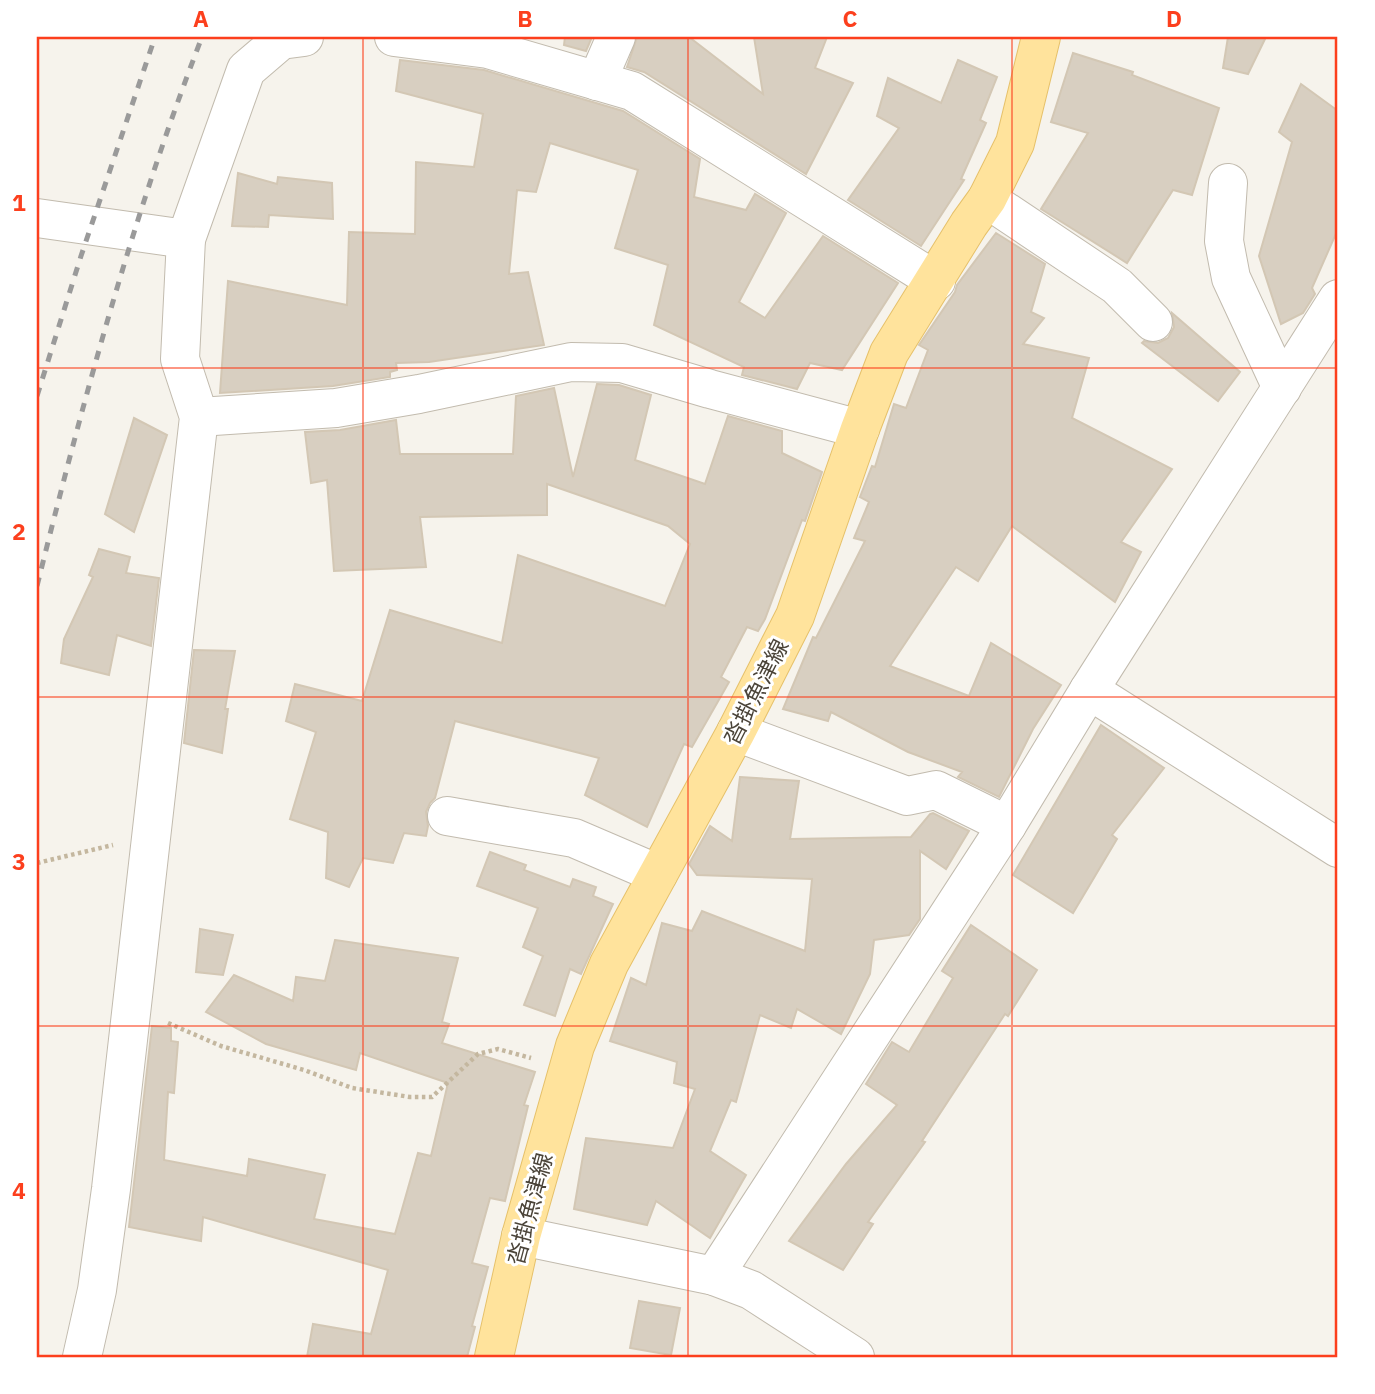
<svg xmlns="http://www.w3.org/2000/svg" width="1375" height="1394" font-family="'IBM Plex Sans','Noto Sans JP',sans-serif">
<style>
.building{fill:#d8cfc1;stroke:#d3c7b4;stroke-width:2}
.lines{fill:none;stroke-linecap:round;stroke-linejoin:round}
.minor-casing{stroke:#c2bbae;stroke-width:40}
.major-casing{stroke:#e6c16a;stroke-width:40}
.path{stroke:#c4b79f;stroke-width:4.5;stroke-dasharray:3.5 3.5;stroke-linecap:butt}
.minor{stroke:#fff;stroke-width:38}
.major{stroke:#ffe39c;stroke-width:38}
.rail{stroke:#9a9a9a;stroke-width:5;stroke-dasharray:9 9;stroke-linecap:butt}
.grid{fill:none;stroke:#fc3f1d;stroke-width:2;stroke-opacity:0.55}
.labels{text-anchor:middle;stroke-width:6;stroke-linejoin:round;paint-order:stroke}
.street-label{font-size:23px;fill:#4b4439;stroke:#fff}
.neatline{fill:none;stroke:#fc3f1d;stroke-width:2.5}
.grid-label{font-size:23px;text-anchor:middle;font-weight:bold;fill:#fc3f1d}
</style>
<rect width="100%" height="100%" fill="#f6f3ec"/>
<g class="building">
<path d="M565,37H592L586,51L564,45Z"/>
<path d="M637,37H689L763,94L754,37H827L815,68L853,83L806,174L644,72L627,67Z"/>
<path d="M1228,37H1266L1248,74L1223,68Z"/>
<path d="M1073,53L1133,72L1132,75L1219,108L1192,195L1173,190L1127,263L1041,209L1088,133L1051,122Z"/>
<path d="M400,60L484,70L623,111L700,159L694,197L746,210L755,194L786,213L739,302L765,318L823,236L898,283L842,370L810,363L797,389L742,375L744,367L654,325L668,265L615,248L638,170L550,143L536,192L517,190L509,274L528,272L544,345L429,362L396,363L397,370L390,372V377L333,386L220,393L228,281L347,305L349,232L415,234L416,162L474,167L483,114L396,91Z"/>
<path d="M958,60L997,77L980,120L986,123L961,179L964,180L921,246L848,200L899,128L877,116L888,78L941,103Z"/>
<path d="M1301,84L1338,111V229L1312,288L1315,294L1303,313L1281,324L1259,256L1292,142L1279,132Z"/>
<path d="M238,173L277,184L278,177L332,183L333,219L269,215L268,227L232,226Z"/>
<path d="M996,233L1045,264L1031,312L1044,318L1023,344L1089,358L1072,418L1172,469L1121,542L1141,552L1115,602L1012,526L978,581L956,567L890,666L969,696L991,643L1061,685L1033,729L999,797L958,777L962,772L908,752L831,712L828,721L783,709L813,637L816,638L865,541L854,538L869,502L860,497L872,466L875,467L894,404L906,408L928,350L919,345L955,292L957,285Z"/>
<path d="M1172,313L1240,372L1218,401L1142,343L1144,341L1158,343L1168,338L1174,327Z"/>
<path d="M597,384L619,385L651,395L635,460L705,484L728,416L782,431V453L822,472L805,521L802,520L765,619L758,631L747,627L721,677L729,682L692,747L684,744L647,827L585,795L599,758L455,721L435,798L430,803L426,812L428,826L426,836L404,833L393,863L363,858L349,887L326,878L328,832L290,819L316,732L286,721L295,684L362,701L390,610L502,643L518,555L665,606L690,544L668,526L547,484V515L420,517L426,567L334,571L327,480L311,483L305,432L340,430L396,420L400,454H513L516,396L554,388L573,477Z"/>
<path d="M134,418L167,435L134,532L105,514Z"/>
<path d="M99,549L130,557L126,573L159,578L151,646L117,635L109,675L61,663L64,639L93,577L89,575Z"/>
<path d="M194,650L235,651L225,709H228L222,753L184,743Z"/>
<path d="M1101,725L1164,768L1112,835L1117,839L1073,913L1013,875Z"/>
<path d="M740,777L799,781L790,839L911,837L930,814L933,813L969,831L946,869L920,851V919L909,935L874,940L870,974L841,1034L797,1009L791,1028L760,1015L736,1102L731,1100L710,1151L746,1175L710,1238L656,1201L647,1225L574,1209L586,1138L673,1148L695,1089L674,1083L677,1062L610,1041L631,978L646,985L662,923L692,931L702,911L805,951L812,879L697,875L689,864L710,826L732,841Z"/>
<path d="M490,852L526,865L524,870L570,887L573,879L596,887L593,896L613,904L581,974L570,969L555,1016L524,1005L543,956L523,947L538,908L477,886Z"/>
<path d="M971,925L1037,970L1008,1016L1005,1014L922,1141L925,1142L868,1222L873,1224L843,1270L789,1241L846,1164L897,1105L866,1084L892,1042L909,1052L953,978L942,971Z"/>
<path d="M200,929L233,935L223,975L196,972Z"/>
<path d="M335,940L458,958L442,1022L449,1024L442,1043L535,1072L524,1105L528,1106L505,1201L490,1198L472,1263L488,1267L472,1326L475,1327L467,1357H307L313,1324L371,1334L388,1270L203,1217L201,1241L129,1227L152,1026L171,1028V1041L178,1042L174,1093L168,1092L164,1160L247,1176L249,1159L325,1175L314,1219L395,1234L418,1153L431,1156L448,1083L360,1053L356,1070L266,1044L206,1012L234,975L293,1001L296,977L325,981Z"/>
<path d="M639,1301L680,1308L671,1355L630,1348Z"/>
</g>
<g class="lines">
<g class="minor-casing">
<g id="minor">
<path d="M394,37L488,49L632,91L936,281"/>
<path d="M597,81L616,37"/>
<path d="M1228,183L1224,241L1231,278L1282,388"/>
<path d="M987,199L1117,286L1153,322"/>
<path d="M37,218L186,239L246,70L281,40L304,37"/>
<path d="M199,417L336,408L419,394L571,362L622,363L710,389L860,429"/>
<path d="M1089,690L1338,848"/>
<path d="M736,732L907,796L936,790L1007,825"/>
<path d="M447,816L574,838L658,874"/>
<path d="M521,1236L714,1276L751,1290L855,1357"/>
<path d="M714,1276L1007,825L1089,690L1338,299"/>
<path d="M82,1357L97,1290L111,1189L199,417L180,359L186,239"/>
</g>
</g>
<g class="major-casing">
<path id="major" d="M494,1357L521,1236L575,1046L609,964L736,732L795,616L860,429L889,353L969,224L987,199L1015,143L1041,37"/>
</g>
<g class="path">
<path d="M37,863L113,845"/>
<path d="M168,1023L221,1046L304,1070L352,1088L410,1097H432L478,1054L498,1049L531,1058"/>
</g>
<use href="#minor" class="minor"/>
<use href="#major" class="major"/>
<g class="rail">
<path d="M37,396L81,256L155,37"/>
<path d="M37,586C83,401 133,215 202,37"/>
</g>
</g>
<path class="grid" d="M363,37V1357M688,37V1357M1012,37V1357M37,368H1338M37,697H1338M37,1026H1338"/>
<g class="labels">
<g class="street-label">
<text transform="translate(756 692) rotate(-63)" y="8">沓掛魚津線</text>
<text transform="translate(530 1209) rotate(-75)" y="8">沓掛魚津線</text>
</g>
</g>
<rect width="1375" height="1394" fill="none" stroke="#ffffff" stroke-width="77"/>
<rect x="38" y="38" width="1298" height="1318" class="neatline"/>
<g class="grid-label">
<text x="201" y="27">A</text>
<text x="525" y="27">B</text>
<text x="850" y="27">C</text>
<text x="1174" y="27">D</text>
<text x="19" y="211">1</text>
<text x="19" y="540">2</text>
<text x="19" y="870">3</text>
<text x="19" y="1199">4</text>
</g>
</svg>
